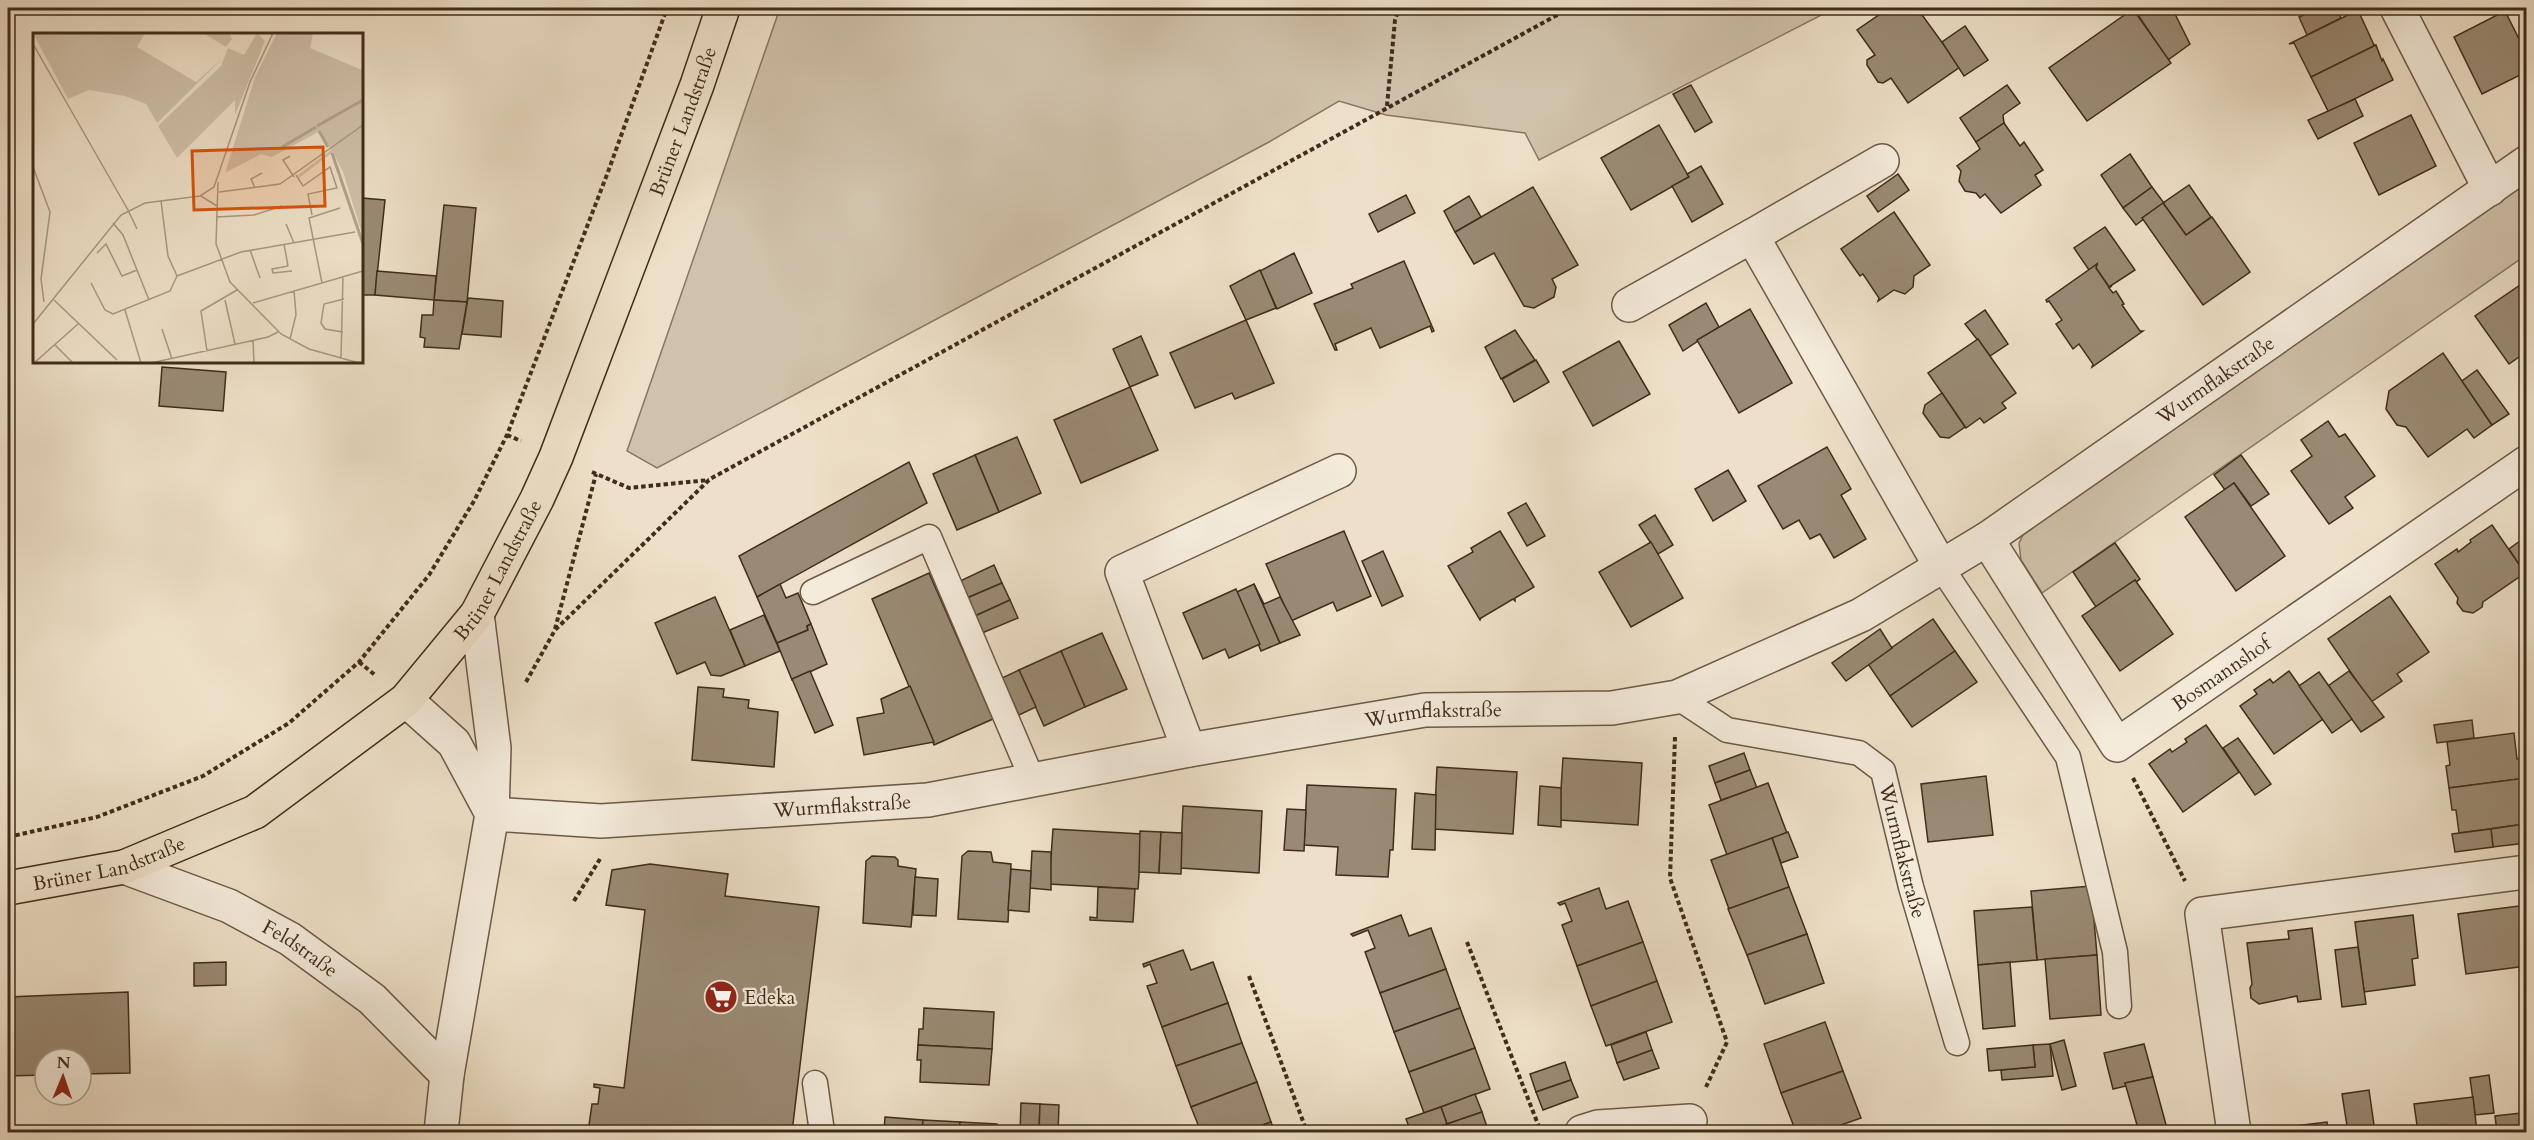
<svg xmlns="http://www.w3.org/2000/svg" width="2534" height="1140" font-family="Cardo,serif">
<style>
.green{fill:#d0c1aa;stroke:#887662;stroke-width:1.5}
.building{fill:#9a8a74;stroke:#402c1a;stroke-width:1.5}
.lines{fill:none;stroke-linecap:round;stroke-linejoin:round}
.service-casing{stroke:#6c5946;stroke-width:27}
.minor-casing{stroke:#6c5946;stroke-width:36}
.tertiary-casing{stroke:#6c5946;stroke-width:36}
.primary-casing{stroke:#402c1a;stroke-width:36}
.path{stroke:#402c1a;stroke-width:4;stroke-dasharray:4.5 3;stroke-linecap:butt}
.service{stroke:#f4ebdb;stroke-width:24}
.minor{stroke:#f4ebdb;stroke-width:33}
.tertiary{stroke:#f4ebdb;stroke-width:33}
.primary{stroke:#eee0c8;stroke-width:33}
.labels{text-anchor:middle;stroke-width:4.5;stroke-linejoin:round;paint-order:stroke}
.street-label{font-size:20px;fill:#402c1a;stroke:#f4ebdb}
.poi-label{font-size:20px;fill:#402c1a;stroke:#f4ebdb;text-anchor:start}
.inset-river{fill:none;stroke:#b3a38d;stroke-width:3}
.inset-road{fill:none;stroke:#a89882;stroke-width:1.5}
.view{fill:#d7540d;fill-opacity:0.15;stroke:#d7540d;stroke-width:3}
.inset-edge{fill:none;stroke:#402c1a;stroke-width:3}
</style>
<rect width="100%" height="100%" fill="#eee0c8"/>
<filter id="stains"><feTurbulence type="fractalNoise" baseFrequency=".00333" numOctaves="4"/><feColorMatrix values="0 0 0 0 .2 0 0 0 0 .09 0 0 0 0 .02 0 0 0 .5 -.17"/></filter>
<radialGradient id="worn" r=".72"><stop offset=".6" stop-color="#630" stop-opacity="0"/><stop offset="1" stop-color="#630" stop-opacity=".3"/></radialGradient>
<g class="green">
<path d="M780,8H1835L1539,160L1525,133L1386,115L1339,101L1269,142L657,468L627,451Z"/>
<path d="M2526,180V255L2042,593L2021,560L2019,543L2028,525Z"/>
</g>
<g class="building">
<path d="M1889,8H1917L1960,67L1908,103L1891,78L1883,83L1878,82L1867,65V60L1875,55L1857,30Z"/>
<path d="M2143,8H2172L2190,44L2168,60L2136,12Z"/>
<path d="M2319,8H2336L2341,18L2307,35L2299,17Z"/>
<path d="M2133,9L2171,63L2087,121L2049,68Z"/>
<path d="M2358,10L2374,45H2376L2311,77L2294,43L2289,44Z"/>
<path d="M2505,11L2526,53V72L2482,94L2454,37Z"/>
<path d="M1965,26L1988,60L1964,76L1942,42Z"/>
<path d="M2376,45L2382,61L2383,59L2393,80L2324,114L2328,111L2311,77Z"/>
<path d="M1691,85L1712,122L1695,132L1673,94Z"/>
<path d="M2007,85L2020,103L2003,115L2004,123L1976,142L1960,118Z"/>
<path d="M2355,99L2363,116L2318,139L2308,120Z"/>
<path d="M2411,115L2436,166L2379,195L2354,143Z"/>
<path d="M2004,123L2020,146L2024,142L2043,170L2035,175L2041,185L2001,213L1985,194L1980,198L1976,193L1965,191L1959,181L1961,171L1957,166L1980,149L1976,142Z"/>
<path d="M1659,125L1689,177L1631,210L1601,158Z"/>
<path d="M2130,154L2152,187L2123,208L2101,175Z"/>
<path d="M1701,166L1723,204L1692,222L1672,186L1689,177L1687,174Z"/>
<path d="M1898,174L1909,190L1878,212L1867,196Z"/>
<path d="M2189,185L2211,217L2186,235L2163,203Z"/>
<path d="M1533,187L1578,265L1552,279L1556,287L1554,297L1534,308L1524,306L1494,253L1474,264L1455,232Z"/>
<path d="M2152,187L2164,203L2136,225L2123,208Z"/>
<path d="M1406,195L1415,213L1378,232L1369,214Z"/>
<path d="M1469,196L1481,217L1455,232L1444,211Z"/>
<path d="M362,198L385,200L375,295H362Z"/>
<path d="M2163,203L2186,235L2212,217L2250,272L2203,305L2142,218Z"/>
<path d="M444,205L476,208L467,302L434,300Z"/>
<path d="M1894,212L1930,265L1914,276L1913,287L1905,294L1894,290L1878,301L1879,298L1863,274L1860,276L1841,249Z"/>
<path d="M2105,227L2135,270L2109,287L2096,268L2097,264L2089,270L2074,248Z"/>
<path d="M1294,253L1312,293L1277,309L1260,271Z"/>
<path d="M1404,261L1434,331L1432,332L1430,326L1380,348L1371,328L1335,344L1337,350H1335L1314,304L1353,288L1351,284Z"/>
<path d="M2097,264L2096,268L2109,287L2112,286L2109,288L2113,293L2116,291L2124,304L2122,305L2140,331H2143L2092,367L2093,364L2079,344L2073,349L2056,324L2062,320L2049,301L2047,302L2046,300Z"/>
<path d="M1260,270L1276,308L1246,320L1230,286Z"/>
<path d="M377,271L436,276L434,300L375,295Z"/>
<path d="M2526,281V352L2509,364L2475,316Z"/>
<path d="M468,298L503,301L501,337L462,334Z"/>
<path d="M434,300L467,302L459,349L424,347L425,338L420,337L422,315H433Z"/>
<path d="M1706,303L1719,327L1683,351L1669,325Z"/>
<path d="M1750,309L1792,383L1739,413L1697,340Z"/>
<path d="M1985,310L2008,344L1990,356L1965,324Z"/>
<path d="M1246,320L1274,383L1235,399L1232,393L1195,408L1170,353Z"/>
<path d="M1515,330L1535,360L1501,379L1485,347Z"/>
<path d="M1141,336L1158,375L1130,387L1113,349Z"/>
<path d="M1978,339L2016,393L2002,403L2006,408L1984,423L1980,418L1966,428L1928,373Z"/>
<path d="M1619,341L1650,394L1593,426L1563,372Z"/>
<path d="M2443,353L2492,425L2474,438L2467,429L2428,457L2406,427L2397,425L2386,409L2389,391Z"/>
<path d="M1536,360L1549,382L1514,402L1502,379Z"/>
<path d="M162,367L226,372L223,411L159,406Z"/>
<path d="M2477,370L2509,414L2492,425L2462,381Z"/>
<path d="M1130,387L1158,450L1081,483L1054,420Z"/>
<path d="M1942,393L1965,427L1949,438L1940,437L1923,413L1925,405Z"/>
<path d="M2328,421L2339,437L2345,434L2375,476L2345,497L2353,508L2329,524L2291,471L2312,456L2301,440Z"/>
<path d="M1017,437L1041,493L999,512L975,455Z"/>
<path d="M1827,447L1851,489L1841,495L1866,539L1834,558L1820,534L1810,539L1799,520L1783,529L1758,486Z"/>
<path d="M975,455L999,512L957,530L933,474Z"/>
<path d="M2241,455L2269,494L2251,506L2234,483L2225,490L2214,475Z"/>
<path d="M909,462L927,503L757,597L739,556Z"/>
<path d="M1728,470L1746,501L1713,521L1695,489Z"/>
<path d="M2234,483L2285,556L2236,591L2185,517Z"/>
<path d="M1526,503L1545,536L1527,546L1508,513Z"/>
<path d="M1655,515L1673,545L1658,554L1639,525Z"/>
<path d="M2492,525L2525,573L2483,602L2482,607L2473,613L2463,611L2457,603L2458,598L2435,564L2457,549L2458,552L2471,542L2470,540Z"/>
<path d="M1344,531L1371,596L1337,611L1333,602L1291,621L1266,564Z"/>
<path d="M1500,531L1534,587L1515,598V601L1513,599L1481,618L1480,620L1448,566L1473,552L1471,548Z"/>
<path d="M2524,538L2526,541V575L2509,549Z"/>
<path d="M1651,542L1683,598L1631,627L1599,572Z"/>
<path d="M2115,543L2140,579L2136,582L2135,580L2096,607L2073,572Z"/>
<path d="M1383,551L1403,596L1382,606L1362,561Z"/>
<path d="M994,565L1002,583L967,598L960,581Z"/>
<path d="M929,573L993,719L934,745L872,599Z"/>
<path d="M2135,580L2173,634L2120,671L2082,616Z"/>
<path d="M1002,583L1010,600L975,616L967,598Z"/>
<path d="M780,584L786,598L798,593L811,624L807,626L808,630L777,643L757,597Z"/>
<path d="M1254,584L1280,643L1261,651L1237,592Z"/>
<path d="M1254,584L1264,604L1280,597L1300,635L1280,643Z"/>
<path d="M1236,589L1260,644L1229,658L1225,649L1203,659L1183,613Z"/>
<path d="M2390,596L2429,652L2397,674L2402,681L2371,702L2328,639Z"/>
<path d="M715,597L745,666L721,676L711,675L705,662L677,674L655,623Z"/>
<path d="M1010,600L1018,618L982,633L975,616Z"/>
<path d="M764,615L780,651L745,666L730,630Z"/>
<path d="M1933,619L1955,651L1890,696L1868,664Z"/>
<path d="M811,624L827,664L792,680L777,643L808,630L807,626Z"/>
<path d="M1880,629L1892,648L1846,681L1832,663Z"/>
<path d="M1102,633L1127,689L1085,707L1061,651Z"/>
<path d="M1061,651L1085,707L1044,726L1019,670Z"/>
<path d="M1955,651L1977,682L1912,727L1890,696Z"/>
<path d="M1019,670L1036,707L1019,715L1002,678Z"/>
<path d="M810,671L833,725L815,733L792,679Z"/>
<path d="M2289,671L2323,719L2274,754L2240,706L2257,694L2254,690L2270,679L2273,683Z"/>
<path d="M2349,671L2384,717L2361,732L2328,686Z"/>
<path d="M2319,672L2352,719L2332,733L2299,686Z"/>
<path d="M910,686L934,742L864,755L857,718L884,713L881,699Z"/>
<path d="M698,687L724,689L723,697L749,700L748,708L778,712L774,767L692,760Z"/>
<path d="M2472,720L2474,738L2437,743L2434,725Z"/>
<path d="M2206,725L2239,772L2183,812L2149,764L2170,749L2172,752L2187,742L2185,739Z"/>
<path d="M2514,733L2517,759L2526,758V778L2449,788L2446,766L2450,765L2447,742Z"/>
<path d="M2238,738L2271,784L2255,795L2223,748Z"/>
<path d="M1744,753L1750,770L1715,783L1709,766Z"/>
<path d="M1563,758L1642,763L1638,825L1559,820Z"/>
<path d="M1437,767L1517,772L1513,834L1434,829Z"/>
<path d="M1750,770L1757,788L1721,800L1715,783Z"/>
<path d="M1986,776L1993,835L1928,842L1921,784Z"/>
<path d="M2526,778V797L2522,798L2525,824L2459,833L2456,810H2452L2449,788Z"/>
<path d="M1768,783L1787,833L1727,855L1709,805Z"/>
<path d="M1307,785L1396,789L1393,850H1390L1388,877L1336,875L1338,847L1304,845Z"/>
<path d="M1540,786L1561,788V827L1538,825Z"/>
<path d="M1415,793L1436,795L1435,850L1412,849Z"/>
<path d="M1183,806L1262,811L1259,873L1180,868Z"/>
<path d="M1287,809L1306,810L1304,851L1284,850Z"/>
<path d="M2524,824L2526,843L2493,847L2491,829Z"/>
<path d="M1053,829L1142,834L1138,889L1049,884Z"/>
<path d="M2491,829L2493,847L2455,852L2452,834Z"/>
<path d="M1140,831L1161,832L1159,873L1139,872Z"/>
<path d="M1161,832L1182,833L1181,874L1159,873Z"/>
<path d="M1788,832L1798,857L1781,863L1772,838Z"/>
<path d="M1772,838L1789,887L1729,909L1711,860Z"/>
<path d="M968,851L991,852L993,862L1011,864L1008,922L958,919L962,856Z"/>
<path d="M1032,851L1051,852V890L1030,888Z"/>
<path d="M872,856L895,857L898,860V866L916,869L911,927L863,923L866,861Z"/>
<path d="M650,864L728,874L725,896L819,907L792,1132H588L592,1104H598L600,1088L594,1087V1084L624,1088L645,910L606,905L612,870Z"/>
<path d="M1011,869L1031,871L1029,912L1008,910Z"/>
<path d="M915,877L938,879L936,916L913,915Z"/>
<path d="M2091,886L2097,955L2037,960L2031,891Z"/>
<path d="M1098,887L1135,889L1133,922L1090,920V917L1097,918Z"/>
<path d="M1789,887L1807,934L1747,955L1728,909Z"/>
<path d="M1599,888L1606,909L1628,901L1643,942L1577,966L1562,925L1572,921L1565,903L1560,905L1558,903Z"/>
<path d="M2526,905V966L2466,974L2458,914Z"/>
<path d="M2032,907L2037,960L1978,965L1974,911Z"/>
<path d="M1401,915L1409,936L1431,928L1446,969L1380,993L1365,952L1375,948L1368,930L1353,936L1351,934Z"/>
<path d="M2413,915L2418,958L2412,959L2415,985L2364,992L2355,922Z"/>
<path d="M2312,928L2321,999L2298,1002L2297,996L2259,1004L2251,998L2250,988L2252,984L2247,943L2289,939L2288,931Z"/>
<path d="M1807,934L1824,983L1765,1004L1747,955Z"/>
<path d="M1643,942L1657,981L1591,1006L1577,966Z"/>
<path d="M2358,947L2366,1004L2342,1007L2335,950Z"/>
<path d="M1183,950L1191,970L1213,962L1228,1003L1162,1027L1147,986L1157,983L1150,964L1144,967L1143,964Z"/>
<path d="M2097,955L2101,1015L2050,1019L2045,959Z"/>
<path d="M226,962V985L194,986V963Z"/>
<path d="M2010,962L2015,1026L1983,1029L1978,965Z"/>
<path d="M1446,969L1460,1008L1394,1032L1380,993Z"/>
<path d="M1657,981L1672,1022L1606,1046L1591,1006Z"/>
<path d="M128,992L130,1073L81,1074V1059H45V1075L8,1076V997Z"/>
<path d="M1228,1003L1242,1043L1176,1066L1162,1027Z"/>
<path d="M924,1008L994,1012L992,1049L918,1045L919,1029H923Z"/>
<path d="M1460,1008L1475,1048L1409,1072L1394,1032Z"/>
<path d="M1825,1022L1843,1071L1781,1093L1764,1044Z"/>
<path d="M1646,1032L1652,1050L1617,1063L1611,1045Z"/>
<path d="M2064,1040L2076,1086L2062,1090L2050,1044Z"/>
<path d="M1242,1043L1257,1082L1191,1107L1176,1066Z"/>
<path d="M2050,1044L2053,1076L2002,1080L2001,1070L2035,1067L2033,1045Z"/>
<path d="M2144,1044L2153,1077L2125,1083L2126,1086L2113,1089L2104,1053Z"/>
<path d="M918,1045L992,1049L989,1085L920,1082L921,1060H917Z"/>
<path d="M2033,1045L2035,1067L1989,1071L1987,1049Z"/>
<path d="M1475,1048L1490,1089L1424,1113L1409,1072Z"/>
<path d="M1652,1050L1659,1068L1624,1080L1617,1063Z"/>
<path d="M1565,1062L1571,1080L1536,1092L1530,1074Z"/>
<path d="M1843,1071L1861,1118L1821,1132H1796L1781,1093Z"/>
<path d="M2489,1075L2494,1113L2475,1115L2470,1078Z"/>
<path d="M2153,1077L2168,1132H2139L2125,1083Z"/>
<path d="M1571,1080L1578,1097L1543,1110L1536,1092Z"/>
<path d="M1257,1082L1271,1122L1243,1132H1201L1191,1107Z"/>
<path d="M2369,1090L2375,1132H2348L2342,1094Z"/>
<path d="M1475,1094L1482,1112L1447,1124L1441,1107Z"/>
<path d="M2473,1097L2477,1132H2418L2414,1104Z"/>
<path d="M1021,1103L1040,1104L1039,1132H1020Z"/>
<path d="M1040,1104L1059,1105L1058,1132H1039Z"/>
<path d="M1441,1107L1447,1124L1425,1132H1411L1406,1119Z"/>
<path d="M1482,1112L1488,1130L1481,1132H1450L1447,1124Z"/>
<path d="M2521,1113L2522,1122L2526,1121V1132H2497L2495,1116Z"/>
<path d="M885,1117L923,1120L922,1132H884Z"/>
<path d="M923,1120L960,1122L959,1132H922Z"/>
<path d="M960,1122L997,1124L996,1132H959Z"/>
<path d="M1271,1122L1275,1132H1243Z"/>
<path d="M2327,1122L2328,1129L2347,1126L2348,1132H2296L2295,1126Z"/>
<path d="M1447,1124L1450,1132H1425Z"/>
</g>
<g class="lines">
<g class="service-casing">
<g id="service">
<path d="M1941,567L2068,757L2115,952L2119,1006"/>
<path d="M813,592L929,537L1033,781"/>
<path id="s1" d="M1677,697L1727,730L1859,753L1883,771L1911,887L1957,1043"/>
<path d="M815,1083L822,1132"/>
</g>
</g>
<g class="minor-casing">
<g id="minor">
<path d="M2397,8L2490,189"/>
<path d="M1882,161L1752,236L1941,567"/>
<path d="M1629,305L1752,236"/>
<path id="s2" d="M1987,539L2117,745L2526,463"/>
<path d="M1189,750L1122,572L1339,471"/>
<path id="s3" d="M492,814L601,821L928,800L1189,750L1425,710L1612,708L1677,697L1861,615L1987,539L2526,163"/>
<path d="M1582,1132L1598,1127L1690,1121"/>
<path d="M2234,1132L2202,914L2526,872"/>
</g>
</g>
<g class="tertiary-casing">
<g id="tertiary">
<path d="M406,700L454,743L491,812"/>
<path id="s4" d="M124,867L229,906L290,939L372,999L447,1075"/>
<path d="M441,1132L447,1075L492,814L494,748L477,614"/>
</g>
</g>
<g class="primary-casing">
<g id="primary">
<path id="s5" d="M8,888L124,867L255,812L406,700L477,614L537,499L556,457L697,85L723,8"/>
</g>
</g>
<g class="path">
<path d="M1387,106L1395,20L1399,8"/>
<path d="M507,435L521,441"/>
<path d="M592,472L629,488L709,480"/>
<path d="M555,629L596,474"/>
<path d="M359,662L375,675"/>
<path d="M526,682L555,630L710,479L1570,8"/>
<path d="M1675,737L1670,878L1727,1042L1706,1087"/>
<path d="M2133,778L2185,881"/>
<path d="M8,837L97,817L203,776L289,723L359,662L429,575L474,501L507,435L608,172L667,8"/>
<path d="M574,901L600,859"/>
<path d="M1467,942L1541,1132"/>
<path d="M1249,976L1307,1132"/>
</g>
<use href="#service" class="service"/>
<use href="#minor" class="minor"/>
<use href="#tertiary" class="tertiary"/>
<use href="#primary" class="primary"/>
</g>
<defs>
<g id="supermarket-disc" transform="scale(1.725)"><circle r="9.5" fill="#8f2418" stroke="#f4ebdb"/><path d="M-6-5.5h2.5l.6 2H6L4.5 2H-2.5L-4.4-4H-6ZM-1.5 3.2a1.3 1.3 0 1 0 .1 0ZM3 3.2a1.3 1.3 0 1 0 .1 0Z" fill="#fff"/></g>
</defs>
<g fill-rule="evenodd">
<use href="#supermarket-disc" x="721" y="997"/>
</g>
<g class="labels">
<g class="street-label">
<text dy="7" stroke="none"><textPath href="#s5" startOffset="1094">Brüner Landstraße</textPath></text>
<text dy="7" stroke="none"><textPath href="#s3" startOffset="1822">Wurmflakstraße</textPath></text>
<text dy="7" stroke="none"><textPath href="#s5" startOffset="608">Brüner Landstraße</textPath></text>
<text dy="7" stroke="none"><textPath href="#s2" startOffset="370">Bosmannshof</textPath></text>
<text dy="7" stroke="none"><textPath href="#s3" startOffset="950">Wurmflakstraße</textPath></text>
<text dy="7" stroke="none"><textPath href="#s3" startOffset="351">Wurmflakstraße</textPath></text>
<text dy="7" stroke="none"><textPath href="#s1" startOffset="306">Wurmflakstraße</textPath></text>
<text dy="7" stroke="none"><textPath href="#s5" startOffset="104">Brüner Landstraße</textPath></text>
<text dy="7" stroke="none"><textPath href="#s4" startOffset="195">Feldstraße</textPath></text>
</g>
<g class="poi-label">
<text x="744" y="1004">Edeka</text>
</g>
</g>
<g transform="translate(33 33)">
<rect width="330" height="330" fill="#eee0c8"/>
<path d="M0,0H112L104,14L163,49L191,24L124,90L113,71L92,63L56,57L35,66ZM170,0H197L199,6L193,14ZM224,0L232,8L202,82V67L144,125L125,93L188,33L195,15L211,22ZM244,0H280L277,15L329,37L330,33V204L310,139L300,119L266,145L265,142L298,117L287,98L239,124L228,121L192,140L222,44Z" fill="#d0c1aa"/>
<path class="inset-river" d="M284,93L330,67M286,98L295,114M249,114L283,94M299,120L330,211"/>
<path class="inset-road" d="M0,11L95,177M257,123L250,127L261,144M0,134L17,179L8,246L11,269M263,142L270,153L297,134L304,155L275,161L279,182M185,149L183,211L197,249L248,301L276,316L326,330M222,155L218,146L229,140M186,159L247,151L330,92M168,163L184,173M128,168L135,223L144,243M95,177L104,196M183,184L221,182L249,173M80,190L90,202L116,267M253,191L261,210M251,211L255,233M217,217L227,245M64,220L73,211L89,243L104,237M255,233L239,236L240,240L259,238M144,243L208,219L322,199M58,250L72,277L80,281L137,258L144,243M289,250L276,185L307,175M21,267L84,327M192,267L202,311M220,270L330,238M92,277L108,330M0,291L88,182L112,170L167,163L181,154L217,49L240,0M129,296L139,326M310,299L292,296L288,290L291,271L311,266M257,306L263,282L261,257M220,307L221,330M22,312L40,330M174,318L168,278L204,257M308,325L310,243M1,330L45,291M118,330L235,304L245,299"/>
<path class="view" d="M290,114L292,173L161,177L159,118Z"/>
<rect width="330" height="330" class="inset-edge"/>
</g>
<rect width="2534" height="1140" fill="none" stroke="#eee0c8" stroke-width="30"/>
<rect x="9" y="9" width="2516" height="1122" fill="none" stroke="#402c1a" stroke-width="3"/>
<rect x="15" y="15" width="2504" height="1110" fill="none" stroke="#402c1a" stroke-width="1.5"/>
<g transform="translate(63 1077) rotate(2)"><circle r="28" fill="#f4ebdb" stroke="#ac9f8e" stroke-width="1.5"/>
<path d="M0-4.5L10 22L0 15L-10 22Z" fill="#8f2418"/>
<text y="-9" font-size="16" font-weight="bold" text-anchor="middle" fill="#402c1a">N</text>
</g>
<rect width="100%" height="100%" filter="url(#stains)"/>
<rect width="100%" height="100%" fill="url(#worn)"/>
</svg>
